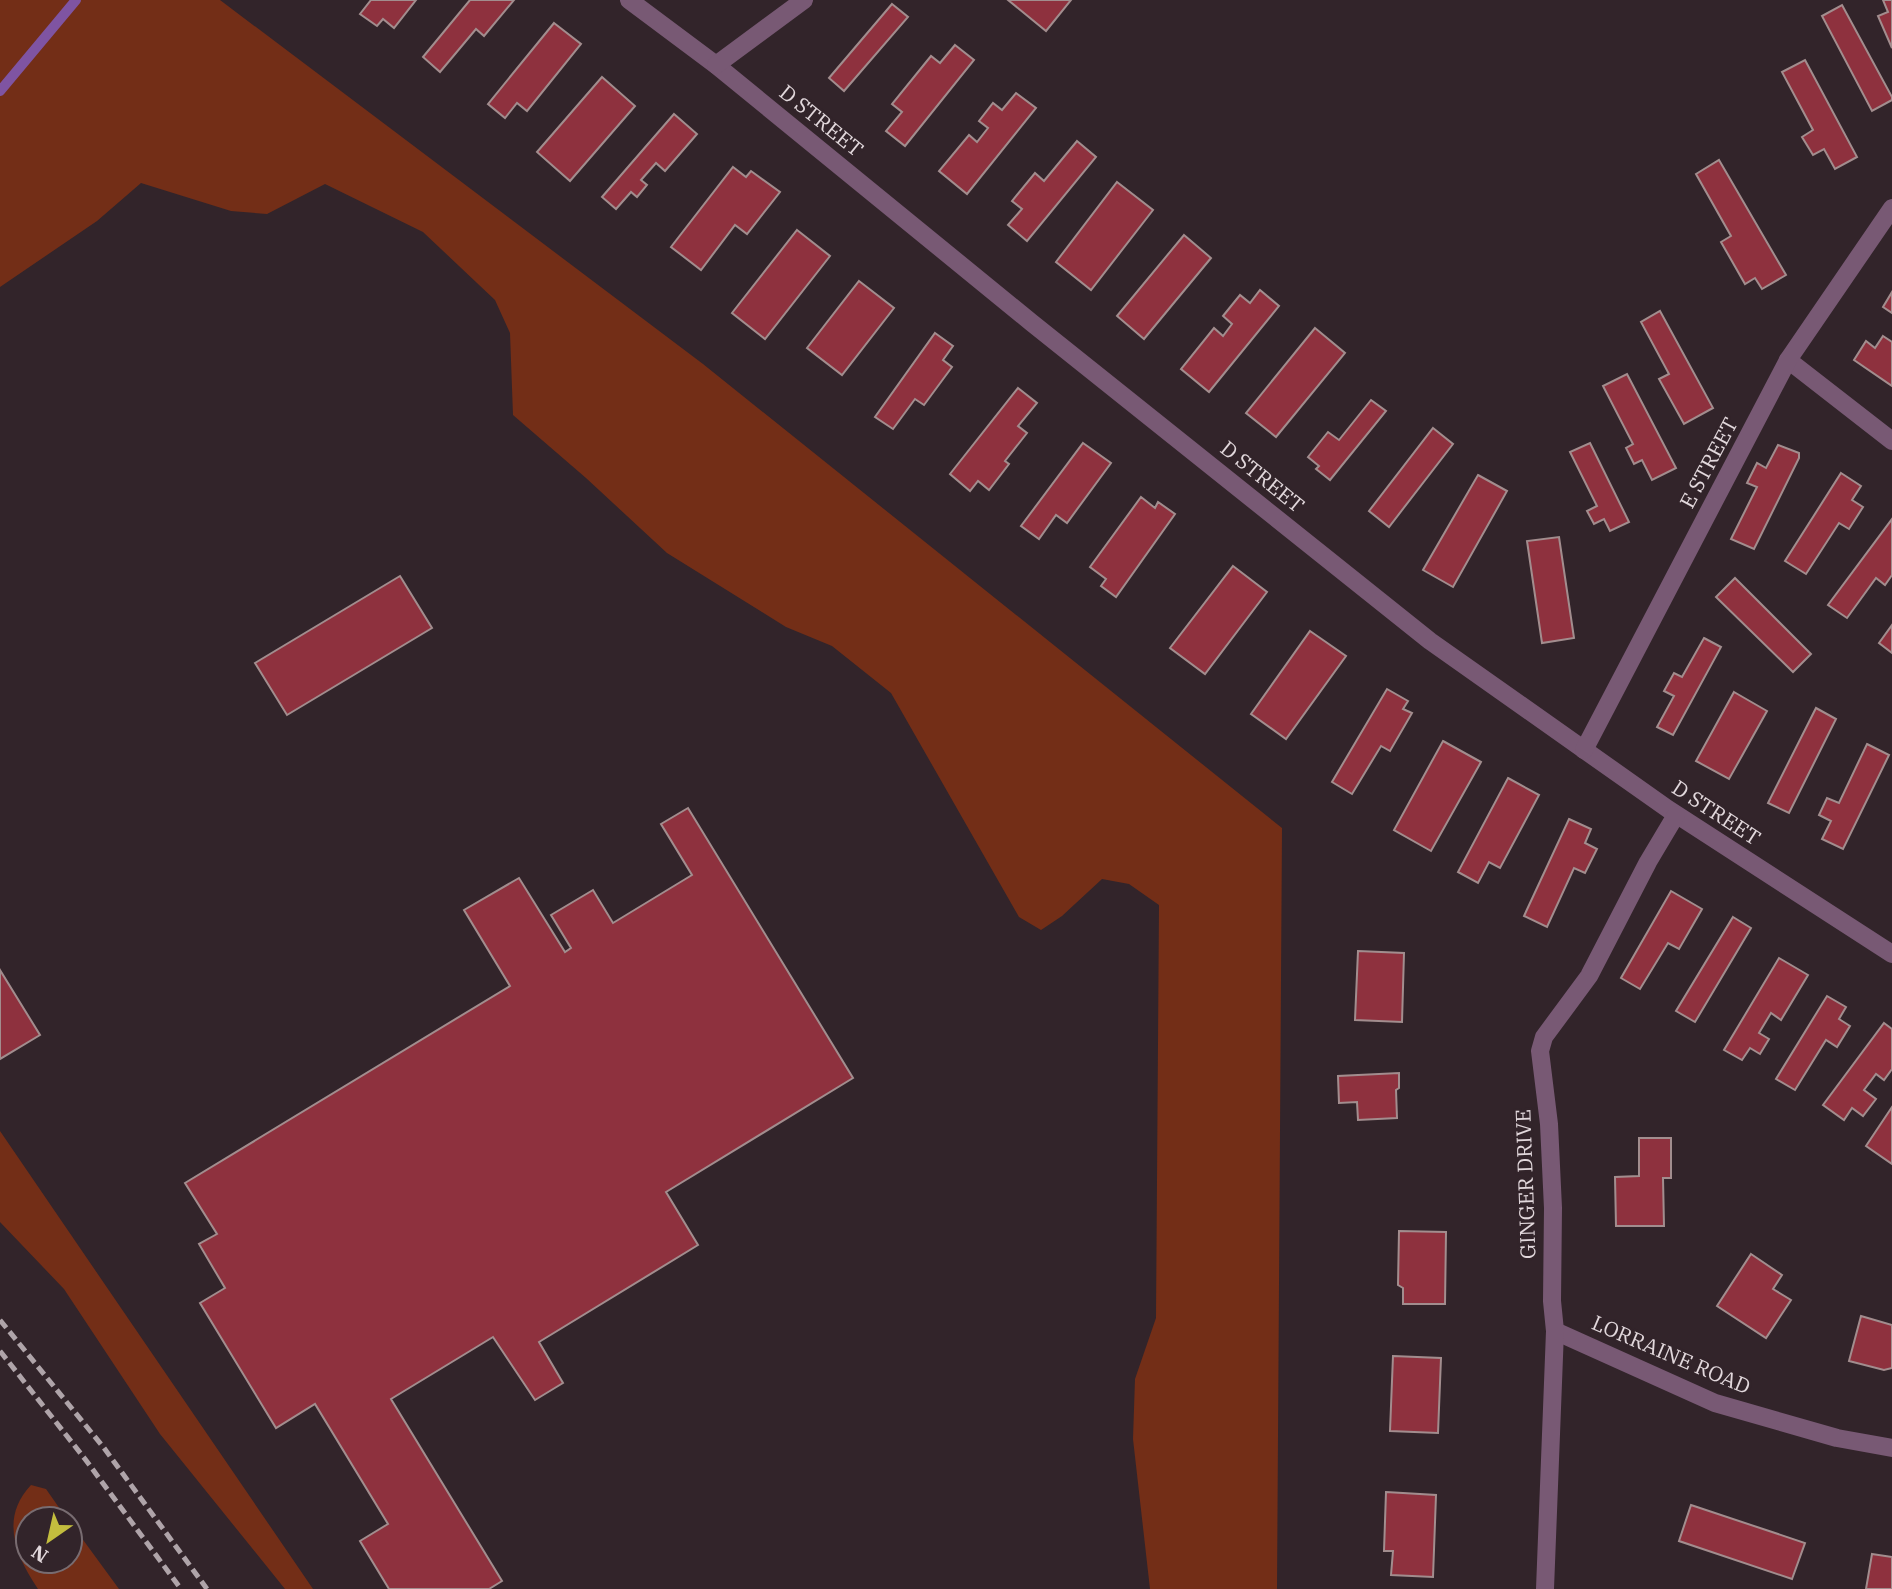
<svg xmlns="http://www.w3.org/2000/svg" width="1892" height="1589" font-family="'IBM Plex Serif',serif">
<style>
.green{fill:#732e17}
.lines{fill:none;stroke-linecap:round;stroke-linejoin:round}
.stream{stroke:#7f54a2;stroke-width:10}
.building{fill:#8e313e;stroke:#a28d8e;stroke-width:2}
.minor{stroke:#785974;stroke-width:18}
.rail{stroke:#afa4a9;stroke-width:5;stroke-dasharray:10 5;stroke-linecap:butt}
.labels{text-anchor:middle;stroke-width:5;stroke-linejoin:round;paint-order:stroke}
.street-label{font-size:21px;fill:#e2d8dc;stroke:#32242a}
</style>
<rect width="100%" height="100%" fill="#32242a"/>
<g class="green">
<path d="M0,0H220L703,364L1282,828L1277,1589H1150L1133,1439L1135,1379L1156,1318L1159,905L1129,884L1102,879L1062,916L1041,930L1019,917L891,693L832,646L786,627L667,553L586,478L513,415L510,333L495,300L423,232L325,184L267,214L231,211L141,183L97,221L0,287Z"/>
<path d="M0,1131L313,1589H285L160,1434L64,1289L0,1222Z"/>
<path d="M31,1485L46,1489L67,1519H28V1561H70V1522L119,1589H38C15,1555 0,1518 31,1485Z"/>
</g>
<g class="lines">
<path class="stream" d="M0,91L76,0"/>
</g>
<g class="building">
<path d="M371,0H416L394,28L383,19L377,26L360,14Z"/>
<path d="M470,0H514L484,36L476,29L440,72L423,57Z"/>
<path d="M1008,0H1071L1046,31Z"/>
<path d="M1883,0H1892V48L1878,16L1888,12Z"/>
<path d="M892,4L908,17L844,91L829,78Z"/>
<path d="M1842,5L1892,97V100L1872,111L1822,16Z"/>
<path d="M554,23L581,44L527,111L517,103L505,118L488,104Z"/>
<path d="M955,45L974,60L905,146L886,131L902,112L892,104L931,56L940,63Z"/>
<path d="M1805,60L1857,157L1835,169L1824,149L1813,155L1802,137L1813,130L1782,72Z"/>
<path d="M602,77L635,106L570,181L537,152Z"/>
<path d="M1016,93L1036,108L967,194L939,171L969,135L977,142L988,128L979,121L993,103L1002,110Z"/>
<path d="M674,114L697,134L665,171L656,163L641,180L647,185L637,197L631,192L616,209L602,197Z"/>
<path d="M1077,141L1096,157L1027,241L1008,225L1022,209L1012,201L1035,173L1044,181Z"/>
<path d="M1719,160L1786,275L1762,289L1755,278L1745,284L1721,242L1731,236L1696,174Z"/>
<path d="M733,167L746,177L751,171L780,192L747,234L735,225L701,270L671,247Z"/>
<path d="M1117,182L1153,210L1091,290L1056,262Z"/>
<path d="M797,230L830,256L765,339L732,313Z"/>
<path d="M1184,235L1211,258L1144,339L1117,316Z"/>
<path d="M859,281L894,308L842,375L807,348Z"/>
<path d="M1260,290L1279,306L1209,392L1181,369L1214,328L1223,336L1232,324L1223,316L1240,295L1250,303Z"/>
<path d="M1892,292V313L1883,307Z"/>
<path d="M1660,311L1713,408L1684,424L1659,379L1669,374L1641,322Z"/>
<path d="M1315,328L1345,353L1276,437L1246,413Z"/>
<path d="M935,333L953,346L943,360L952,367L924,405L915,399L893,429L875,417Z"/>
<path d="M1883,336L1892,342V386L1854,360L1866,341L1875,348Z"/>
<path d="M1627,374L1676,468L1652,480L1642,460L1634,464L1626,448L1633,444L1603,386Z"/>
<path d="M1018,388L1037,403L1018,426L1027,433L1005,461L1009,464L989,490L978,481L970,491L950,474Z"/>
<path d="M1371,400L1386,411L1330,480L1316,469L1319,466L1308,457L1328,432L1339,440Z"/>
<path d="M1433,428L1453,444L1389,527L1369,511Z"/>
<path d="M1083,443L1111,463L1067,523L1056,515L1039,539L1021,526Z"/>
<path d="M1590,443L1629,522L1610,531L1604,519L1594,524L1587,511L1597,506L1570,452Z"/>
<path d="M1778,445L1799,453V458L1754,549L1731,539L1757,487L1747,483L1757,463L1766,468Z"/>
<path d="M1841,473L1861,486L1852,500L1863,507L1849,529L1839,523L1806,574L1785,561Z"/>
<path d="M1478,475L1507,491L1453,587L1423,570Z"/>
<path d="M1141,497L1155,508L1158,502L1175,514L1116,597L1101,586L1106,579L1090,567Z"/>
<path d="M1892,519V575L1885,585L1876,578L1847,618L1828,605Z"/>
<path d="M1559,537L1574,638L1542,643L1527,541Z"/>
<path d="M1233,566L1267,592L1205,674L1170,648Z"/>
<path d="M400,576L432,628L287,715L255,663Z"/>
<path d="M1735,578L1811,654L1793,672L1716,597Z"/>
<path d="M1892,625V653L1879,643Z"/>
<path d="M1310,631L1346,656L1286,739L1251,714Z"/>
<path d="M1704,638L1721,647L1673,735L1657,727L1674,696L1664,691L1674,673L1682,677Z"/>
<path d="M1387,689L1408,701L1403,709L1412,713L1390,751L1381,746L1352,794L1332,782Z"/>
<path d="M1734,692L1767,711L1729,779L1696,761Z"/>
<path d="M1816,708L1836,719L1789,813L1768,803Z"/>
<path d="M1443,741L1481,762L1431,851L1394,830Z"/>
<path d="M1867,744L1889,755L1843,849L1822,839L1831,821L1819,815L1827,798L1839,803Z"/>
<path d="M1508,778L1539,795L1500,868L1489,862L1478,883L1458,872Z"/>
<path d="M688,808L853,1078L666,1192L698,1245L539,1342L563,1383L535,1400L493,1337L391,1399L502,1581L489,1589H389L360,1541L388,1524L315,1404L276,1428L200,1303L225,1288L199,1244L217,1234L185,1183L510,986L464,910L519,878L565,952L571,948L551,915L593,890L613,923L692,875L661,824Z"/>
<path d="M1569,819L1591,829L1585,843L1597,849L1585,873L1574,868L1547,927L1524,916Z"/>
<path d="M1671,891L1702,909L1679,949L1668,943L1640,989L1621,978Z"/>
<path d="M1733,917L1751,928L1695,1022L1676,1011Z"/>
<path d="M1358,951L1404,953L1402,1022L1355,1020Z"/>
<path d="M1779,958L1808,975L1781,1020L1771,1013L1759,1033L1769,1039L1760,1054L1750,1048L1742,1060L1724,1050Z"/>
<path d="M0,970L40,1035L0,1059Z"/>
<path d="M1827,996L1846,1007L1839,1019L1850,1026L1837,1047L1826,1040L1795,1090L1776,1079Z"/>
<path d="M1884,1023L1892,1029V1069L1884,1080L1876,1074L1864,1090L1876,1099L1863,1116L1852,1108L1844,1120L1823,1105Z"/>
<path d="M1399,1073V1088L1396,1090L1397,1118L1358,1120L1357,1102L1339,1103L1338,1076Z"/>
<path d="M1892,1107V1164L1866,1146Z"/>
<path d="M1639,1138H1671V1178H1663L1664,1226H1616L1615,1177L1639,1176Z"/>
<path d="M1399,1231L1446,1232L1445,1304H1403V1288L1398,1285Z"/>
<path d="M1751,1254L1782,1275L1773,1289L1791,1300L1766,1338L1717,1306Z"/>
<path d="M1861,1316L1892,1325V1368L1884,1370L1849,1361Z"/>
<path d="M1393,1356L1441,1358L1438,1433L1390,1431Z"/>
<path d="M1386,1492L1436,1495L1433,1577L1391,1575L1393,1551H1384Z"/>
<path d="M1691,1505L1805,1543L1792,1579L1679,1541Z"/>
<path d="M1872,1554L1892,1557V1589H1866Z"/>
</g>
<g class="lines">
<g class="minor">
<path d="M629,0L716,65L1032,323L1430,641L1668,809L1892,954"/>
<path d="M716,65L804,0"/>
<path d="M1788,360L1892,441"/>
<path d="M1584,750L1788,360L1892,208"/>
<path d="M1555,1331L1715,1403L1837,1438L1892,1448"/>
<path d="M1545,1589L1555,1331L1552,1301L1553,1208L1549,1124L1540,1051L1544,1037L1589,976L1648,862L1676,815"/>
</g>
<g class="rail">
<path d="M0,1320L104,1448L207,1589"/>
<path d="M0,1351L85,1459L181,1589"/>
</g>
</g>
<g class="labels">
<g class="street-label">
<text transform="translate(821 121) rotate(39)" y="7">D STREET</text>
<text transform="translate(1709 463) rotate(-62)" y="7">E STREET</text>
<text transform="translate(1262 477) rotate(39)" y="7">D STREET</text>
<text transform="translate(1716 813) rotate(33)" y="7">D STREET</text>
<text transform="translate(1526 1184) rotate(-92)" y="7">GINGER DRIVE</text>
<text transform="translate(1671 1355) rotate(23)" y="7">LORRAINE ROAD</text>
</g>
</g>
<g transform="translate(49 1540) rotate(214)"><circle r="33" fill="#32242a" stroke="#786c71" stroke-width="2"/>
<path d="M0-5L12 26L0 18L-12 26Z" fill="#c3bd3e"/>
<text y="-10" font-size="19" font-weight="bold" text-anchor="middle" fill="#e2d8dc">N</text>
</g>
</svg>
